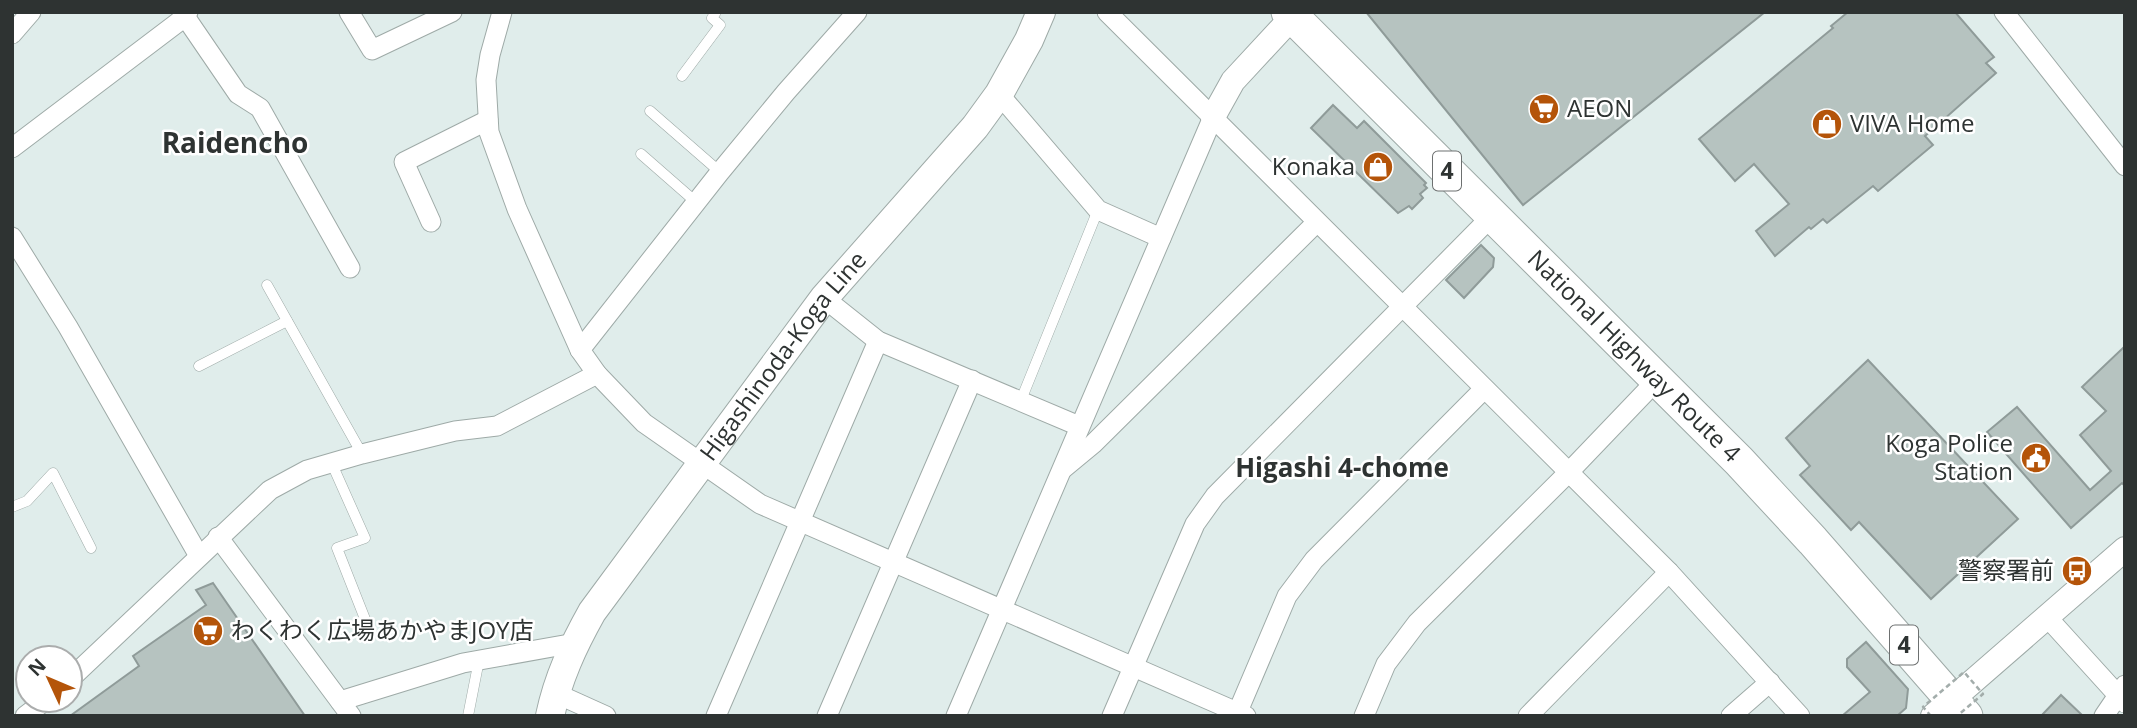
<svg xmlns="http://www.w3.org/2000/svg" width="2137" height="728" font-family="'Open Sans','Noto Sans JP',sans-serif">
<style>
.building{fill:#b6c3c0;stroke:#8f9b99;stroke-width:2}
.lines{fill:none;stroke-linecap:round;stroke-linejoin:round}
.service-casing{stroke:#9eaaa7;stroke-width:11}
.minor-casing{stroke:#9eaaa7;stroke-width:21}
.tertiary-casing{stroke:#9eaaa7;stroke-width:26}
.secondary-casing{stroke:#9eaaa7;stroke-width:30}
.trunk-casing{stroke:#9eaaa7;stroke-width:35}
.service{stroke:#fff;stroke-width:10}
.minor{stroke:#fff;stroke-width:19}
.tertiary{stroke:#fff;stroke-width:24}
.secondary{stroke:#fff;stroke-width:28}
.trunk{stroke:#fff;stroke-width:33}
.path-bridge{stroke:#a3adab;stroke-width:2.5;stroke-dasharray:5 3.5;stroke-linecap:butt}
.labels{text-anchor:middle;stroke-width:5;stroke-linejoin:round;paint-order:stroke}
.shield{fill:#fff;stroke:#6d7070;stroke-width:2}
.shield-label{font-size:23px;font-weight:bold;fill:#2e3332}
.poi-label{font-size:24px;fill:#2e3332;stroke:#fff;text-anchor:start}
.street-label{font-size:24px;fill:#2e3332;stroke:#fff}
.neighbourhood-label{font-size:26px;font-weight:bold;fill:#2e3332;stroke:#fff}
.quarter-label{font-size:28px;font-weight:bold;fill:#2e3332;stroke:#fff}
</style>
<rect width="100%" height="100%" fill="#e0edeb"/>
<g class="building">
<path d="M1366,12H1765L1523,205Z"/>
<path d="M1848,12H1955L1994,57L1986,63L1996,73L1925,136L1933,145L1878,191L1873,186L1827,223L1823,219L1811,229L1809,227L1775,256L1756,231L1789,204L1754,164L1735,181L1699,139L1833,28L1831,26Z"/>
<path d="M1333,105L1357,128L1364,121L1426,183L1424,185L1427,188L1420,194L1423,198L1412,209L1409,206L1398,213L1311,128Z"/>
<path d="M1481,245L1494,258L1493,267L1464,298L1446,280Z"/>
<path d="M2125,346V486L2122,483L2071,528L1987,432L2017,407L2090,490L2111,471L2080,435L2106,411L2082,387Z"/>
<path d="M1868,360L2018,519L1931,599L1859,522L1851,530L1800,475L1810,466L1786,438Z"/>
<path d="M213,583L305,716H70L139,666L133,656L206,605L196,590Z"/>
<path d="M1866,642L1908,689L1906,708L1897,716H1842L1870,692L1847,667V659Z"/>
<path d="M2061,695L2083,716H2041Z"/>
</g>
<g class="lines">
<g class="service-casing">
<g id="service">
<path d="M682,76L720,25L712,18L716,12"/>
<path d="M650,111L720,172"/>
<path d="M641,154L697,203"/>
<path d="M267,285L362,454"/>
<path d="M199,366L287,321"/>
<path d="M1021,400L1098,210"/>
<path d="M332,464L365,538L337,548L367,624"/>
<path d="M12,507L27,501L53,473L91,548"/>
<path d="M468,716L479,660"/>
</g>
</g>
<g class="minor-casing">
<g id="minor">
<path d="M182,12L238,94L260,108L350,268"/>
<path d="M349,12L372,50L452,12"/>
<path d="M502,12L490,55L486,80L489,132L517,209L580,350L597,374L644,423L760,504L1246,716"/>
<path d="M1107,12L1669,572L1800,716"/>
<path d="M2004,12L2125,166"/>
<path d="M12,34L31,12"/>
<path d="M999,94L1098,210L1161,238"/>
<path d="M12,148L185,17L188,12"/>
<path d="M431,222L404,162L488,120"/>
<path d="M12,237L68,327L199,556"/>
<path d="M824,298L878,341L1079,426"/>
<path d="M580,350L720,172L786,92L857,12"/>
<path d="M1064,468L1093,444L1317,222"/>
<path d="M218,537L351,716"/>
<path d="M2047,617L2125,703"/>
<path d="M70,679L270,490L307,470L362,454L455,431L497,426L597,374"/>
<path d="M555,693L606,716"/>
<path d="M340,701L463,663L575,643"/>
<path d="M25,716L46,700"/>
<path d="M716,716L878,341"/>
<path d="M827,716L972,380"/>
<path d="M956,716L1213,117"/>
<path d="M1112,716L1195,524L1215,496L1492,216"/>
<path d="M1236,716L1287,596L1314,560L1484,389"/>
<path d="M1364,716L1386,664L1417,623L1568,473L1658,379"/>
<path d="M1528,716L1669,572"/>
<path d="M1731,716L1770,682"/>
<path d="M2104,716L2125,685"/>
</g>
</g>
<g class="tertiary-casing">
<g id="tertiary">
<path d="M1213,117L1233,81L1297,12"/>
<path d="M1933,716L2125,549"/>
</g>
</g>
<g class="secondary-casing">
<g id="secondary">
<path id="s1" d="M550,716C558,678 573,646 592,612L824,298L975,127L999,94L1029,40L1041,12"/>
</g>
</g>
<g class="trunk-casing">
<g id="trunk">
<path id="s2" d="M1288,12L1739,461L1813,541L1966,716"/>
</g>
</g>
<use href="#service" class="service"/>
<use href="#minor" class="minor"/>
<use href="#tertiary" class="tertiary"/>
<use href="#secondary" class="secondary"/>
<use href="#trunk" class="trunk"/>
<path class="path-bridge" d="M1931,716L1923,707L1964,672L1983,694L1957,716"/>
</g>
<defs>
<g id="supermarket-disc" transform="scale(1.575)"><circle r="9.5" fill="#b45409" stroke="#fff"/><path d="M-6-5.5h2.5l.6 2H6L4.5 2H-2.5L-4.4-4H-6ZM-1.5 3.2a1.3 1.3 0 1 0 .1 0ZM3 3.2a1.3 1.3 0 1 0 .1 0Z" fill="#fff"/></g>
<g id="shop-disc" transform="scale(1.575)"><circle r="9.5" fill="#b45409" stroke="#fff"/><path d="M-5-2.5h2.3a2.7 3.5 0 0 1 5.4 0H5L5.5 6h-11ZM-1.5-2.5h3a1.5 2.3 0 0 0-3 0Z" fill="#fff"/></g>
<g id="civic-disc" transform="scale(1.575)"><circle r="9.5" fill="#b45409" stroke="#fff"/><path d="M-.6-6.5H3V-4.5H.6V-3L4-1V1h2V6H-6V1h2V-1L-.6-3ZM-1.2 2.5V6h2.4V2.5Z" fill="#fff"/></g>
<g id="bus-disc" transform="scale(1.575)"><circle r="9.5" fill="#b45409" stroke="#fff"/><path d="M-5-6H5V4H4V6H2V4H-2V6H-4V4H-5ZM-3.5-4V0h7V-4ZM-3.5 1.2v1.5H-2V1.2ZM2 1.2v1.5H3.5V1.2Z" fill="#fff"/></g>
</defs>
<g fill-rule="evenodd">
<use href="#supermarket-disc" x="1544" y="109"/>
<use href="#shop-disc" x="1827" y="124"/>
<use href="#shop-disc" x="1378" y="167"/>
<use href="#civic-disc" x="2036" y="458"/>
<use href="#bus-disc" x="2077" y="571"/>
<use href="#supermarket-disc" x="208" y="631"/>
</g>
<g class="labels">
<g class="shield">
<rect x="1433" y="151.5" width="28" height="39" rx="5"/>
<rect x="1890" y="625.5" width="28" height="39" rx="5"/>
</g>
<g class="shield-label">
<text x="1447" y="179">4</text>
<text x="1904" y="653">4</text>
</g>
<g class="poi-label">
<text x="1567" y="117">AEON</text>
<text x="1850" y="132">VIVA Home</text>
<text x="1355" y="175" text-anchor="end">Konaka</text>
<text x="2013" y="452" text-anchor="end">Koga Police<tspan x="2013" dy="28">Station</tspan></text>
<text x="2054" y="579" text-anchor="end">警察署前</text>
<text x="231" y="639">わくわく広場あかやまJOY店</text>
</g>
<g class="street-label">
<text dy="8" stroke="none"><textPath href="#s1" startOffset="432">Higashinoda-Koga Line</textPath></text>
<text dy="8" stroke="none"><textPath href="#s2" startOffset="488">National Highway Route 4</textPath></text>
</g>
<g class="neighbourhood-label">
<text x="1342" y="477">Higashi 4-chome</text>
</g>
<g class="quarter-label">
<text x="235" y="153">Raidencho</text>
</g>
</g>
<rect width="2137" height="728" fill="none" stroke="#2e3332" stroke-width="28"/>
<g transform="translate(49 679) rotate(314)"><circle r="33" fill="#ffffff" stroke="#abadad" stroke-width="2"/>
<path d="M0-5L12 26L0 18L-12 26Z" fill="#b45409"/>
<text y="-10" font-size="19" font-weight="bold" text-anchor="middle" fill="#2e3332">N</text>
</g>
</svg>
